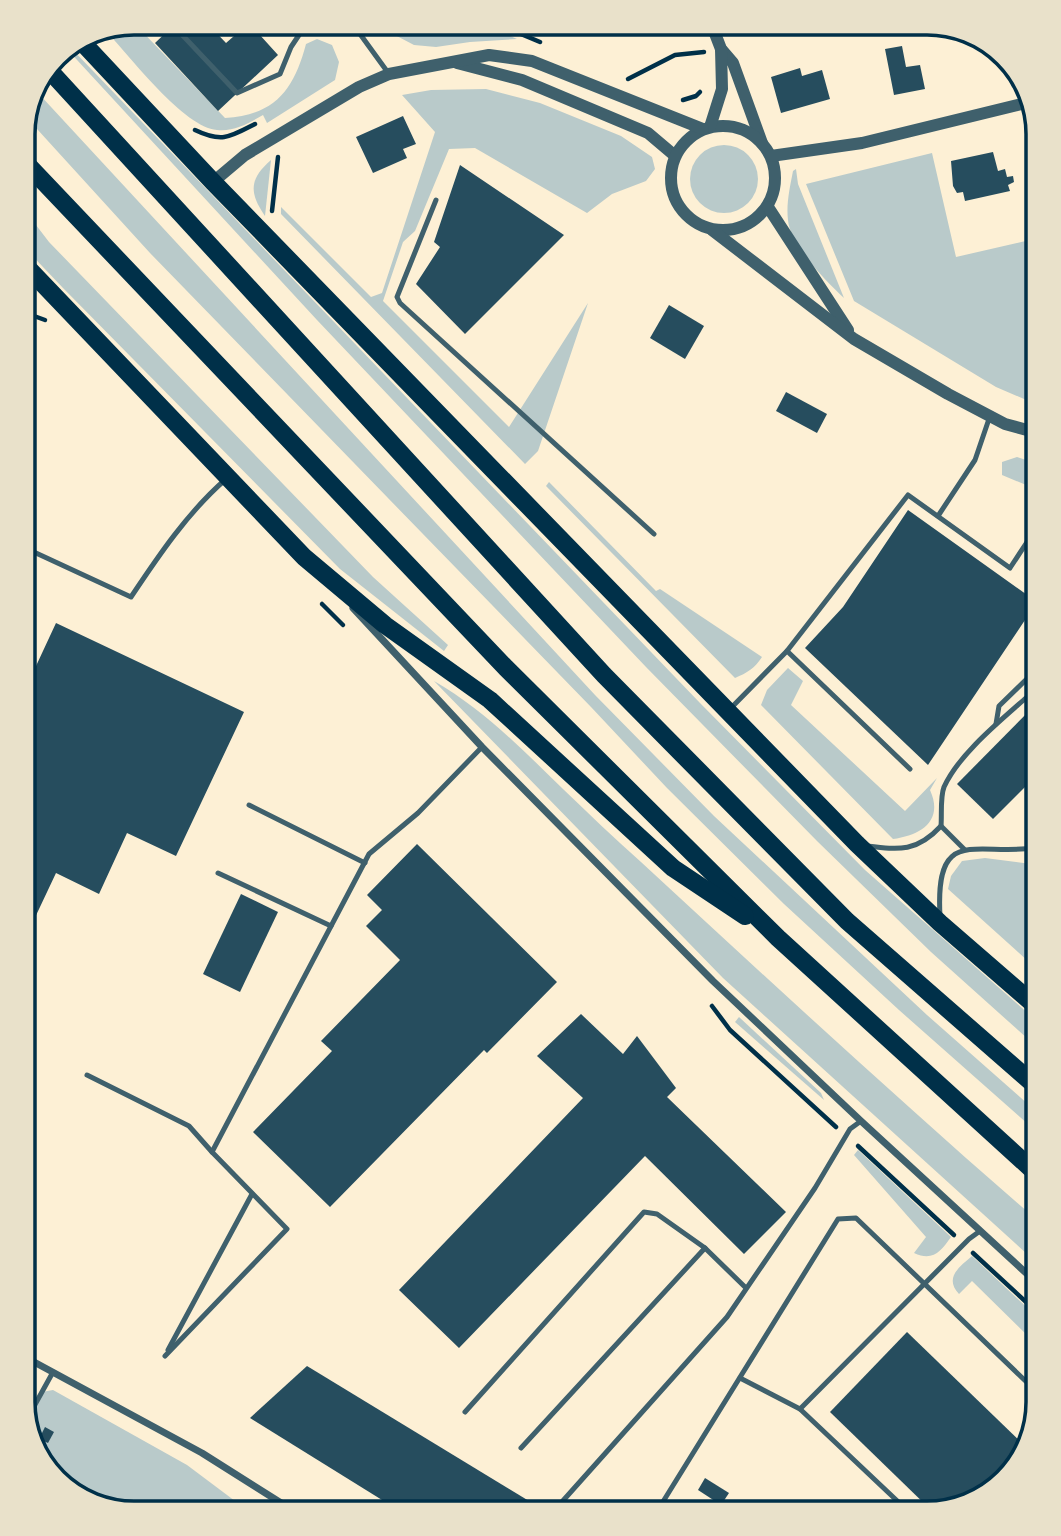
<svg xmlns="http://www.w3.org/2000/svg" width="1061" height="1536" font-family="Figtree,sans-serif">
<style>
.green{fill:#b9caca}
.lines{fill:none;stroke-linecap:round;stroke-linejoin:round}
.stream{stroke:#669bbc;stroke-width:8}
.building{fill:#264d5e}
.path{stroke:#003049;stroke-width:4.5}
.service{stroke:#3f606c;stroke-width:5}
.minor{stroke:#3f606c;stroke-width:7}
.tertiary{stroke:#3f606c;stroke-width:12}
.trunk{stroke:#003049;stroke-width:18}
.rim{fill:none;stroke:#003049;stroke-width:3.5}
</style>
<rect width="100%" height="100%" fill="#fdf0d5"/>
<g class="green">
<path d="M134,23L225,118C276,115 294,89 306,44L317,39L332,45L339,62L335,80L267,123L263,115C249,123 234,132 217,130C185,128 130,57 108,33Z"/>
<path d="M379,23H481L517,39L470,42L436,47L414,45L393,34Z"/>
<path d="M70,47L700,703L865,870L1038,1022V1048L931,952L817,841L646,667L317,320L66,48Z"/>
<path d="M486,89L540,103L621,136L652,157L655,169L646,181L612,194L587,213L475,148L449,149L415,231L403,242L383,301L509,427L588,303L538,451L525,464L281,214V207L371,297L382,293L435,132L402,95L431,90Z"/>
<path d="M39,94L595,695L714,816L927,1015L1038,1113V1133L899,1010L784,904L667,788L591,707L150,253L27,118Z"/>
<circle cx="724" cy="179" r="34"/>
<path d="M932,153L956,257L1030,240L1038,275V405L996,387L854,301L806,184Z"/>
<path d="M271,160L265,216C249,193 249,179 271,160Z"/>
<path d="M796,169L798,184L844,298C826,281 790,245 788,220C786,204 790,187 793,171Z"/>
<path d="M23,208L49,242L373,577L448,645L444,651L340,569L63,288L23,246Z"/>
<path d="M1017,457L1038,464V490L1002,475V462Z"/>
<path d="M549,482L656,591L660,589L762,657C755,668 747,673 735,678L546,486Z"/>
<path d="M788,668L803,681L791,705L905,811L937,778L930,790C944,821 921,835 893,839L761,705L767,690Z"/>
<path d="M434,681C484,710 522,749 563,789C589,814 614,838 641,862C772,983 903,1104 1038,1221V1264L723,978Z"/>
<path d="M985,858L1038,865V970L948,889L951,876L962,861Z"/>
<path d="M739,1017L821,1093L824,1100L735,1022Z"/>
<path d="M858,1150L951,1237C941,1251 933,1262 914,1253L926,1237L854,1155Z"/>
<path d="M972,1256L1038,1318V1346L972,1281L959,1294C944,1278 959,1267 972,1256Z"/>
<path d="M53,1390L187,1465L251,1513H127L78,1498L37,1457L26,1415L42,1392Z"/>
</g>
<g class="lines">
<path class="stream" d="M1015,84L1024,82"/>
</g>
<g class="building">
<path d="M176,23H207L226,43L249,23L278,55L218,111L155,43Z"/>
<path d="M902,46L906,67L920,65L925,89L894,95L885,49Z"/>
<path d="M800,68L802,76L822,70L830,99L781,113L771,77Z"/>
<path d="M403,116L416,144L403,149L407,158L373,173L356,137Z"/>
<path d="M993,152L998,171L1005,169L1007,177L1013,176L1014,182L1008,185L1010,191L965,201L963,192L957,193L953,186L951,161Z"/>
<path d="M460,165L564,235L465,334L416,284L440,247L434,242Z"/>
<path d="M669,305L704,326L685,359L650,338Z"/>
<path d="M786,392L827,414L817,433L776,411Z"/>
<path d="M908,510L1037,602L928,765L805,648L843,607Z"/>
<path d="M56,623L244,712L176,856L127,833L99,894L56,873L23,943V694Z"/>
<path d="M1033,707L1038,712V774L993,819L957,784Z"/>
<path d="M417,844L557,982L487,1053L484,1050L330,1207L253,1132L332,1051L321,1041L400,960L366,926L382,910L367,895Z"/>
<path d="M241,894L278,912L240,992L203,974Z"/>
<path d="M581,1014L623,1054L637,1036L676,1088L667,1097L786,1212L744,1254L645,1156L459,1348L399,1290L583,1098L537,1056Z"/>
<path d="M907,1332L1026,1447L1023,1458L982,1499L933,1512L830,1412Z"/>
<path d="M307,1366L529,1501L521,1513H403L250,1418Z"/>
<path d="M45,1427L54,1432L48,1443L39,1439Z"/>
<path d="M705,1478L729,1493L721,1505L698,1490Z"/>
</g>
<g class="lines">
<g class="path">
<path d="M495,23L540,42"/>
<path d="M628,79L675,55L704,52"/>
<path d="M683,100L696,96L700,92"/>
<path d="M195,130C222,143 230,137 255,124"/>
<path d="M272,211L278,157"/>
<path d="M23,312L45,320"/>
<path d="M322,604L343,625"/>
<path d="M1031,781L1038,791L1034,799L1038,803"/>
<path d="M712,1006L730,1030L836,1127"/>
<path d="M858,1146L954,1235"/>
<path d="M973,1253L1038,1313"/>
</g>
<g class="service">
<path d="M171,23L237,93L280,74L291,47L307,23"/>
<path d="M348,23L360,34L389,74"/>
<path d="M436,200L397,297L400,303L654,534"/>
<path d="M938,516L975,460L990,416"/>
<path d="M23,547L131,597C159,555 188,512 226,479"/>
<path d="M787,651L908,495L1010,568L1031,536"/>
<path d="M729,710L787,651L910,769"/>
<path d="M996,724L999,706L1038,668"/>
<path d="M249,805L365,863"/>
<path d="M941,826L964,849"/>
<path d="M867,846C900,850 917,852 941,826C942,815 940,797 944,787C959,754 1000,721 1027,697L1038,700"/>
<path d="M218,873L331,926"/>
<path d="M940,916C935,825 974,856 1035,848L1038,844"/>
<path d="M87,1075L189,1126L212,1152"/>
<path d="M168,1350L252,1194"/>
<path d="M165,1356L287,1229L212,1152L369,854L418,813L482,747"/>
<path d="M740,1378L800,1409L969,1239L980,1231"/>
<path d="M800,1409L910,1513"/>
<path d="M465,1412L644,1212L657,1214L705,1248"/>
<path d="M27,1419L53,1372"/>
<path d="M521,1448L705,1248L746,1288"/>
<path d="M552,1513L727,1317L815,1188L850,1129L861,1121"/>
<path d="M656,1513L838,1219L856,1218L1038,1393"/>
</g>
<g class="minor">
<path d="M353,608L482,747L713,981L861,1121L1038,1284"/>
<path d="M23,1356L202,1453L297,1513"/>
</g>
<g class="tertiary">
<path d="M711,23L721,49L733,63L762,143"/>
<path d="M457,63L522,80L648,133L674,155"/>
<circle cx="723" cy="178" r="52"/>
<path d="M710,127L722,89L721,49"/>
<path d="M771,156L862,143L1030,102"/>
<path d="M213,182L245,155L359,87L389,74L489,55L532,61L703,129"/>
<path d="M768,207L848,330"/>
<path d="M712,230L854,339L948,394L1005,424L1038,433"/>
</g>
<g class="trunk">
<path d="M82,42L213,182L857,844L940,923L1038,1008"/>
<path d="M50,71L604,675L847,921L1038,1088"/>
<path d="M23,160L506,668L778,938L1038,1175"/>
<path d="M23,263L304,557L385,625L490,700L673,868L745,916"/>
</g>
</g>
<path d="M0 0H1061V1536H0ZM134 35H927A99 99 0 0 1 1026 134V1402A99 99 0 0 1 927 1501H134A99 99 0 0 1 35 1402V134A99 99 0 0 1 134 35Z" fill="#e9e1ca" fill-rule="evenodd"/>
<path class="rim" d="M134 35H927A99 99 0 0 1 1026 134V1402A99 99 0 0 1 927 1501H134A99 99 0 0 1 35 1402V134A99 99 0 0 1 134 35Z"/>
</svg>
